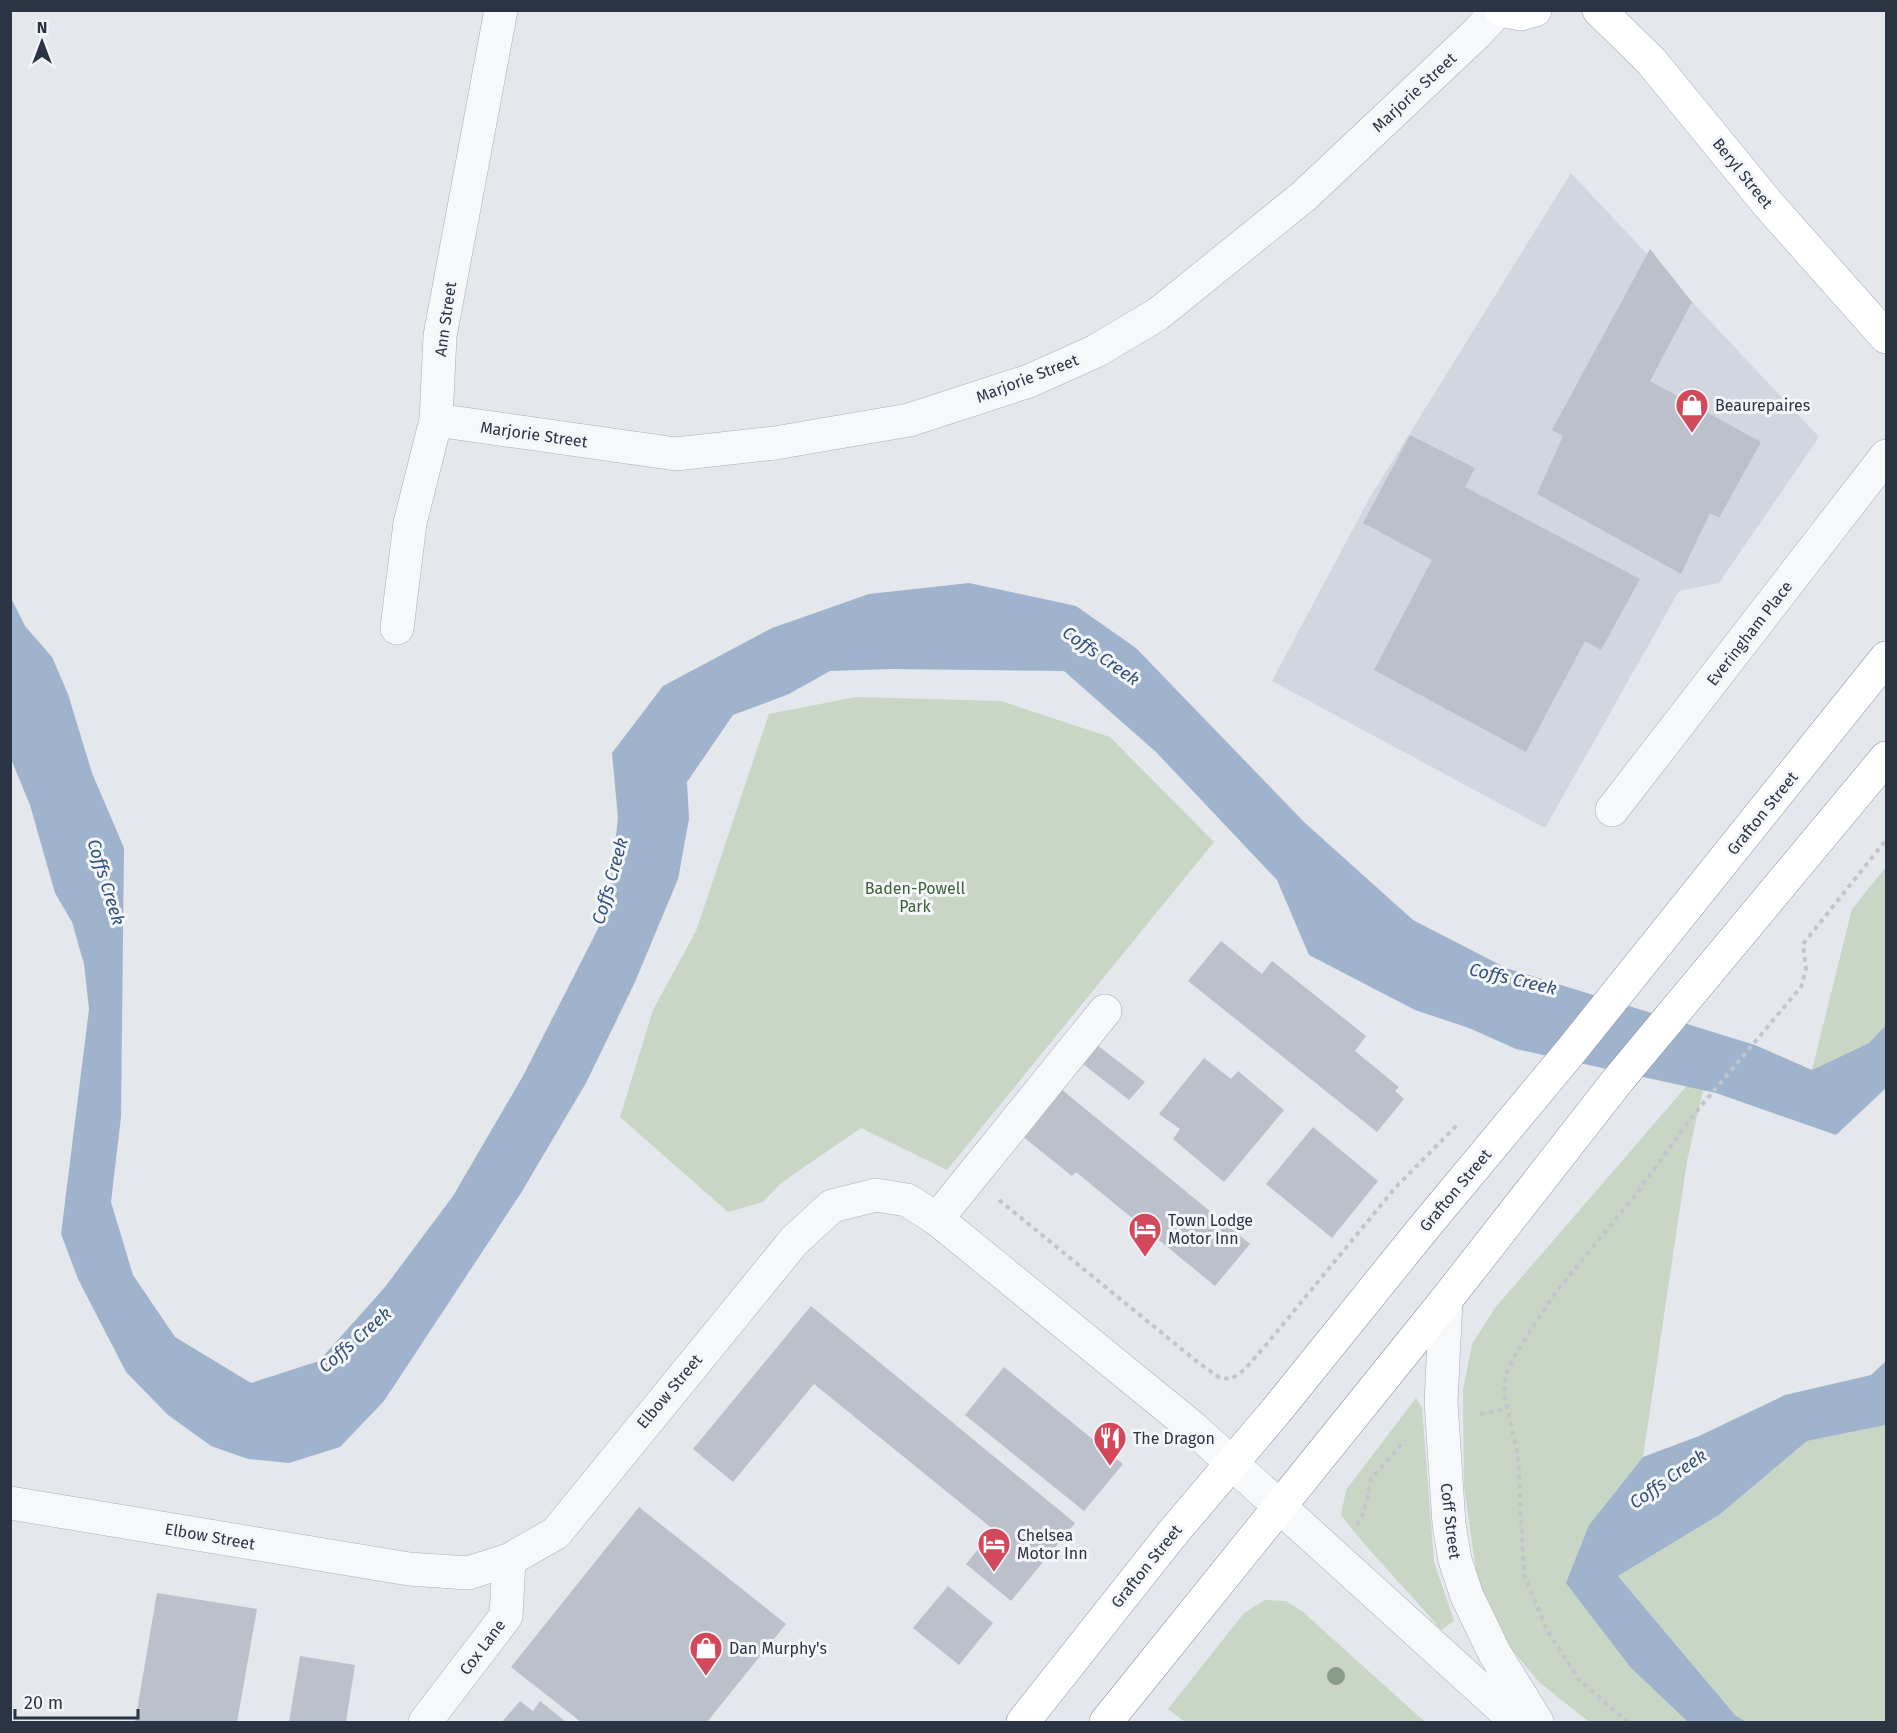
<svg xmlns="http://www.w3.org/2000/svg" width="1897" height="1733" font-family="'Fira Sans',sans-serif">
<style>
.built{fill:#d2d6de}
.green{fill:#c9d6c5}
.water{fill:#9fb4cc}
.building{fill:#bbc0ca}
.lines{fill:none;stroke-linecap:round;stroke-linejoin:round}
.minor-casing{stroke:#a9aeb7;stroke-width:34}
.major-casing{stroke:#a3abb8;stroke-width:34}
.highway-casing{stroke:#8b94a3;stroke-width:34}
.path{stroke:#c2c5cb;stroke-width:4;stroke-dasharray:4.5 4.5;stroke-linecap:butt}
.minor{stroke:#f7f8fa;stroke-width:33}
.major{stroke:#fff;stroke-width:33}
.highway{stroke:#fff;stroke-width:33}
.tree{fill:#899d89}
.labels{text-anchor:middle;stroke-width:6;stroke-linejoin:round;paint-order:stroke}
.street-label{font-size:16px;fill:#2b3445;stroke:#f4f6f9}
.poi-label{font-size:16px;fill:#2b3445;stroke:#f4f6f9;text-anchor:start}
.park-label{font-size:16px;fill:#3f6138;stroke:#f4f6f9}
.water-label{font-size:18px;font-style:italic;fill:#34527a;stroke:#f4f6f9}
</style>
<rect width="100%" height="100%" fill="#e4e7ec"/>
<path class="built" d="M1571,173L1819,437L1719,583L1679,591L1545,828L1272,681L1369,499Z"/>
<g class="green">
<path d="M856,697L1001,701L1110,737L1214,842L947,1170L861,1128L781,1183L763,1202L728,1212L620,1117L653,1010L696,931L769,714Z"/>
<path d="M1886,867V1025L1869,1043L1812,1070L1852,909Z"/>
<path d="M1710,1059L1687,1161L1643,1457L1589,1525L1631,1668L1688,1722H1589L1539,1682L1503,1639L1478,1584L1464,1487L1463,1390L1472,1344L1495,1308Z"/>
<path d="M1416,1398L1422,1408L1434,1562L1454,1621L1441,1630C1409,1591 1372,1556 1341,1515L1346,1490Z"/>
<path d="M1886,1425V1722H1746L1735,1715L1618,1576L1719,1515L1807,1441Z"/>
<path d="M1265,1600L1286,1601L1303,1612L1425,1722H1185L1168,1709L1244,1613Z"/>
</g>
<g class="water">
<path d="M969,583L1076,606L1136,648L1304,822L1413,920L1506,968L1755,1045L1812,1070L1869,1043L1886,1025V1088L1836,1135L1716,1093L1516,1049L1469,1028L1415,1010L1309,955L1277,880L1156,752L1064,671L891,669L830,671L789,694L733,715L687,782L689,819L678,879L635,982L586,1083L521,1193L384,1401L340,1447L289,1463L248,1459L211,1446L168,1415L126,1372L78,1279L61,1234L89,1009L84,964L72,922L55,893L30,805L11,759L10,596L25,626L52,657L68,694L92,773L124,848L121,1117L111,1202L133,1275L175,1337L251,1383L319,1361L385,1287L453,1196L523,1076L607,911L618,818L612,753L663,686L772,628L869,594Z"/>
<path d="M1886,1361V1425L1807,1441L1719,1515L1618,1576L1735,1715L1746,1722H1688L1631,1668L1566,1583L1589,1525L1643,1457L1699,1436L1785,1395L1871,1375Z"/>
</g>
<g class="building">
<path d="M1650,249L1692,302L1650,381L1761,442L1719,518L1710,513L1681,574L1537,494L1563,436L1552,430Z"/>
<path d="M1410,435L1475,468L1465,487L1640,579L1601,650L1585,641L1526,752L1374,670L1432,560L1363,523Z"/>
<path d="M1221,941L1262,974L1272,961L1366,1036L1355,1051L1399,1087L1395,1091L1404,1099L1377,1132L1188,981Z"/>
<path d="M1097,1045L1145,1082L1129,1100L1083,1064Z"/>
<path d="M1204,1058L1231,1079L1238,1071L1284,1110L1224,1182L1173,1139L1180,1129L1159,1114Z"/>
<path d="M1061,1089L1250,1244L1215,1286L1076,1172L1072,1176L1022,1136Z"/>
<path d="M1313,1127L1378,1181L1332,1238L1266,1184Z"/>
<path d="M811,1306L1075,1523L1011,1601L966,1564L994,1530L814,1384L733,1482L693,1449Z"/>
<path d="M1004,1367L1123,1464L1084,1511L965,1415Z"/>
<path d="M639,1507L786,1624L707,1722H581L511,1667Z"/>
<path d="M948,1586L993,1623L959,1665L913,1628Z"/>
<path d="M157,1593L257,1609L237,1722H135Z"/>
<path d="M300,1656L355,1665L346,1722H289Z"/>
<path d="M520,1701L533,1711L540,1701L566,1722H502Z"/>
</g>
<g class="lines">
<g class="minor-casing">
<g id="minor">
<path d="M436,420L676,454L775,443L909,420L1029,381L1096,351L1158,314L1304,196L1476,34L1498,10"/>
<path d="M397,628L410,523L436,420L440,336L501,10"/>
<path d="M1612,810L1886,456"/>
<path d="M937,1219L1105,1011"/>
<path d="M1446,1300L1441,1402L1449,1524L1455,1560L1467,1596L1495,1654L1537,1722"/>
<path d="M10,1503L409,1569L468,1573L509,1560L556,1533L794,1241L832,1206L876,1195L907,1200L937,1219L1192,1427L1517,1722"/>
<path d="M425,1722L506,1616L509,1560"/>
</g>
</g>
<g class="major-casing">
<g id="major">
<path d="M1501,10L1521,14L1535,10"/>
<path d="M1599,10L1651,61L1768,204L1886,337"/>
</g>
</g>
<g class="highway-casing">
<g id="highway">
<path d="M1023,1722L1171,1535L1276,1411L1422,1230L1570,1052L1886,658"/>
<path d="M1106,1722L1446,1300L1618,1080L1886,758"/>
</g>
</g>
<g class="path">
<path d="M999,1200L1195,1360L1220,1378L1231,1379L1244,1370L1266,1345L1395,1188L1458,1124"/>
<path d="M1480,1414L1506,1409"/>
<path d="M1357,1525L1364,1512L1371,1479L1405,1440"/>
<path d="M1628,1722L1579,1680L1547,1630L1524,1575L1518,1456L1504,1393L1506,1374L1516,1353L1556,1292L1633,1198L1691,1118L1801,987L1806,969L1803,944L1886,840"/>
</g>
<use href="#minor" class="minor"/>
<use href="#major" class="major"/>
<use href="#highway" class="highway"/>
</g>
<circle class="tree" cx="1336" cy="1676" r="9"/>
<defs>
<g id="shop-pin" transform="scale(1.725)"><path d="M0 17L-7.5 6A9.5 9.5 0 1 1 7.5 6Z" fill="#d1495b" stroke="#f4f6f9"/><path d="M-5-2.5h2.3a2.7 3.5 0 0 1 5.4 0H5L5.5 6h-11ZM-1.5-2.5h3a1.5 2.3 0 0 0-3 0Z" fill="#fff"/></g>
<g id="hotel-pin" transform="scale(1.725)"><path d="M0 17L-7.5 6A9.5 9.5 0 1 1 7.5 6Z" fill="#d1495b" stroke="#f4f6f9"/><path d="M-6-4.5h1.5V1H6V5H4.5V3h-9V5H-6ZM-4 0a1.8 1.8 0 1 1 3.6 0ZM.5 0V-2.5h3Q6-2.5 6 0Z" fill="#fff"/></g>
<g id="restaurant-pin" transform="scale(1.725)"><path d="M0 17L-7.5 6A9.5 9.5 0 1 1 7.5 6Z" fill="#d1495b" stroke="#f4f6f9"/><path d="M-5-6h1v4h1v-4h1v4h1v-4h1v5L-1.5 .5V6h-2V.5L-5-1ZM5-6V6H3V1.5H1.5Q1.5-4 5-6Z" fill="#fff"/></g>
</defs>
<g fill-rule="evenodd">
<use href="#shop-pin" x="1692" y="405"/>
<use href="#hotel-pin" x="1145" y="1229"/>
<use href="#restaurant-pin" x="1110" y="1438"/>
<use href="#hotel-pin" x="994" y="1544"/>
<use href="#shop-pin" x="706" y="1648"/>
</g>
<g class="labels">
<g class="street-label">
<text transform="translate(1414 92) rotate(-43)" y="6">Marjorie Street</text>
<text transform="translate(1743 173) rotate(51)" y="6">Beryl Street</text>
<text transform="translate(445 319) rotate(-82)" y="6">Ann Street</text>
<text transform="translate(1027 378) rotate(-21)" y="6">Marjorie Street</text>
<text transform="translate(534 434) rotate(8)" y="6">Marjorie Street</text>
<text transform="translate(1749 633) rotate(-52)" y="6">Everingham Place</text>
<text transform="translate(1762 813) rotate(-51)" y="6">Grafton Street</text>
<text transform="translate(1455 1190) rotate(-50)" y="6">Grafton Street</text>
<text transform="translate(669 1391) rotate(-50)" y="6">Elbow Street</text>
<text transform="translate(1451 1521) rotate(83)" y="6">Coff Street</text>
<text transform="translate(210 1536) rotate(10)" y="6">Elbow Street</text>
<text transform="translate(1146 1566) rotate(-51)" y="6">Grafton Street</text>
<text transform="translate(482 1647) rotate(-53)" y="6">Cox Lane</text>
</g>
<g class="poi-label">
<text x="1715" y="411">Beaurepaires</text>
<text x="1168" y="1226">Town Lodge<tspan x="1168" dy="18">Motor Inn</tspan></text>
<text x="1133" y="1444">The Dragon</text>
<text x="1017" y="1541">Chelsea<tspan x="1017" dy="18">Motor Inn</tspan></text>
<text x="729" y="1654">Dan Murphy's</text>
</g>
<g class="park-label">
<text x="915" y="894">Baden-Powell<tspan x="915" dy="18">Park</tspan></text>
</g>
<g class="water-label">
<text transform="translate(1101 656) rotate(35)" y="6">Coffs Creek</text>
<text transform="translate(610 881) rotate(-74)" y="6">Coffs Creek</text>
<text transform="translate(106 882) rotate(73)" y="6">Coffs Creek</text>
<text transform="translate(1513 979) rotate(13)" y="6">Coffs Creek</text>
<text transform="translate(355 1340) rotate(-41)" y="6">Coffs Creek</text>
<text transform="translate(1668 1479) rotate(-35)" y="6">Coffs Creek</text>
</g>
</g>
<rect width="1897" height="1733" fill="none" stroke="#2b3445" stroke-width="24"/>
<g transform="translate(42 42)" stroke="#f4f6f9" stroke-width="4.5" paint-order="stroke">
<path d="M0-4.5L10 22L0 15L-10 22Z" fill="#2b3445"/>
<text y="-9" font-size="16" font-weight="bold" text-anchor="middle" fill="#2b3445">N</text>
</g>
<path d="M15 1709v9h123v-9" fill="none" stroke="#2b3445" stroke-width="3"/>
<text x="24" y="1709" font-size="18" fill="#2b3445" stroke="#f4f6f9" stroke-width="4.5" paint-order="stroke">20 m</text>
</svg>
